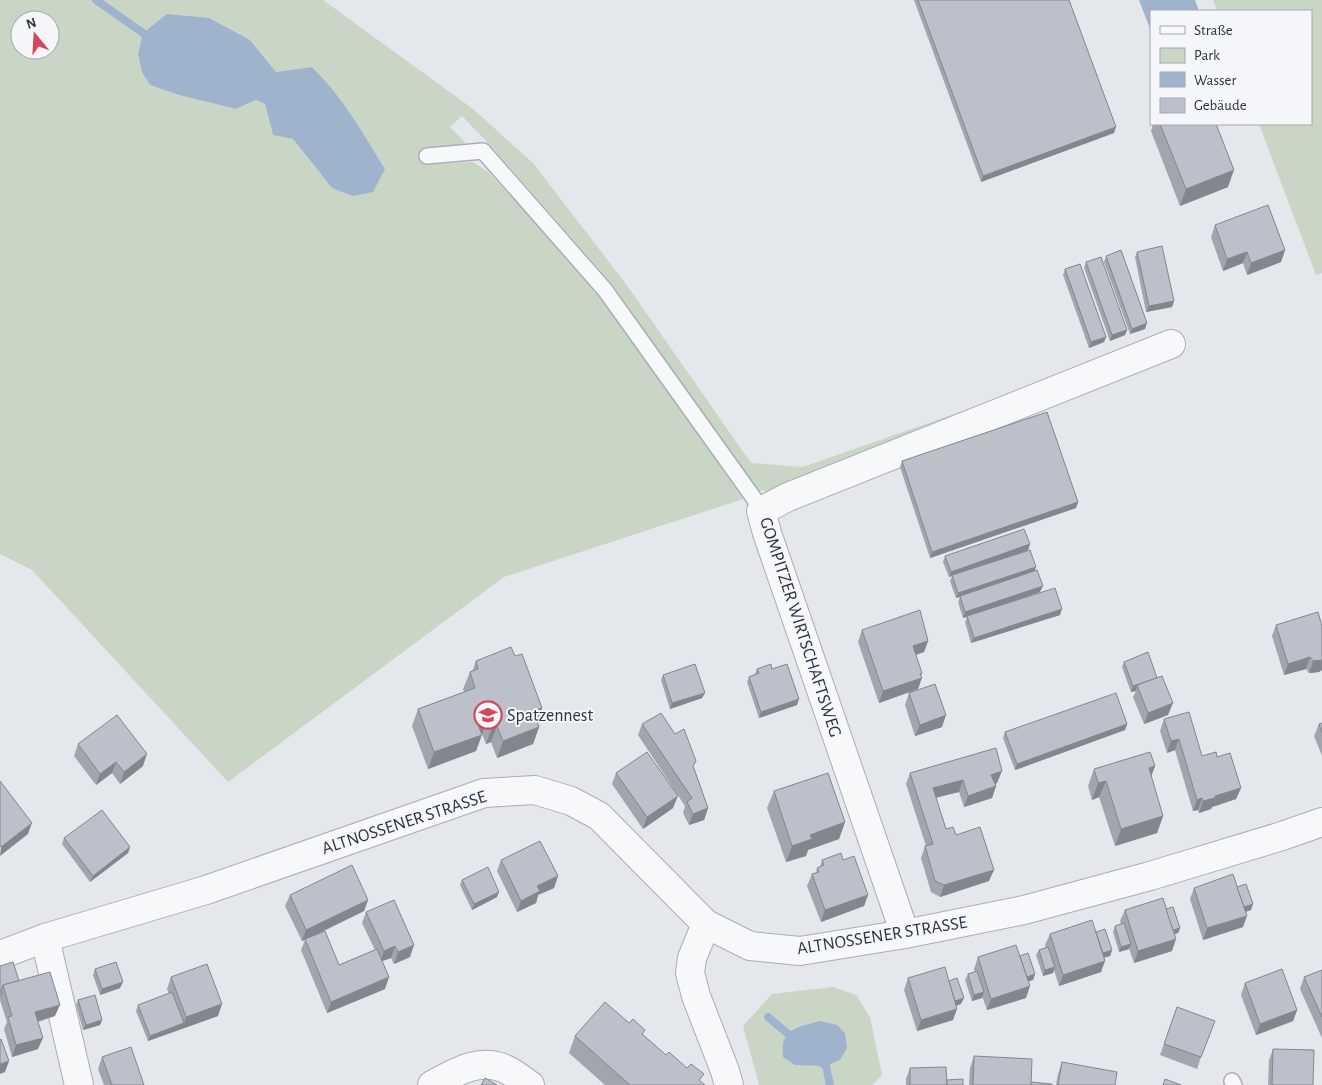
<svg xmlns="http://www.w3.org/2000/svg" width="1322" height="1085" font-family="'Alegreya Sans',sans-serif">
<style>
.green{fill:#c9d6c5;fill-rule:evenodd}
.water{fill:#9fb4cc}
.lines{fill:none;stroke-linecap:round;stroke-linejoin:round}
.stream{stroke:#9fb4cc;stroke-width:8}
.service-casing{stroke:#a9aeb7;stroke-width:18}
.minor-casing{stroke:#a9aeb7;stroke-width:30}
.tertiary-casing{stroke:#a9aeb7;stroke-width:30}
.service{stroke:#f7f8fa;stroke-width:15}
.minor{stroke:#f7f8fa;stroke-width:28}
.tertiary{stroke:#f7f8fa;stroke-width:28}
.wall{fill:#a1a5ae}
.shaded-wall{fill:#83868d}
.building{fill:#bbc0ca;stroke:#83868d}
.labels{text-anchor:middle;stroke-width:4;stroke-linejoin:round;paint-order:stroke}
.street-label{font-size:18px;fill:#2b3445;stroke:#f4f6f9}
.poi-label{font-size:18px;fill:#2b3445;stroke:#f4f6f9;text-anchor:start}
</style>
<rect width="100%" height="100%" fill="#e4e7ec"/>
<g class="green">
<path d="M0,0H323L473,109L533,163L626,284L751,463L803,467L1040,384L773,493L755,489L612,284L494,149L462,116L450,127L465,142L464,145L423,149L429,164L473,162L488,172L601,294L743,499L504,577L228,782L32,570L0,554ZM20,20H50V50H20ZM250,40L276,72L312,67C342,96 363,133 385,169L332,188L293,139L273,135L265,104L256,100L236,109L179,95L150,85Z"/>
<path d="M1213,0H1322V273L1316,275L1259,124H1311V11H1217Z"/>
<path d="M833,987L856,995L870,1017L882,1075L872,1085H759L743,1026L772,994Z"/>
</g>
<g class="water">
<path d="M1139,0H1195L1199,11H1151V31Z"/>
<path d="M167,14L209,18L250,40L276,72L312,67C342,96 363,133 385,169L373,192L353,196L332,188L293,139L273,135L265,104L256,100L236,109L179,95L150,85L142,72L138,54L143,33Z"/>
<path d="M820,1021L837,1025L845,1033L847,1048L840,1060L826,1066L795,1065L783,1057C783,1053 782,1048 783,1044C786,1027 806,1025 820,1021Z"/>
</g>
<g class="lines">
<g class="stream">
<path d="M96,0L143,33"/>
<path d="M768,1017L795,1040"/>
<path d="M819,1061L826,1066L830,1085"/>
</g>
<g class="service-casing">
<g id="service">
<path d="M427,156L483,151L605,290L753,497L761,511"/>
<path d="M1232,1081L1234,1085"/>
</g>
</g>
<g class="minor-casing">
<g id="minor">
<path d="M706,924L692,958L690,973L696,996L725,1071L729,1085"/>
<path d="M905,934L767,533L761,511L788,497L1171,344"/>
<path d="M45,938L79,1085"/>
<path d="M432,1085C454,1073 477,1058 503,1068C512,1071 522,1080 530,1085"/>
</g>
</g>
<g class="tertiary-casing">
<path id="tertiary" d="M0,955L45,938L206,890L484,793L535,790L571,801L599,816L706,924L750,946L800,951L905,934L1024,910L1150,876L1282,836L1322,822"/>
</g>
<use href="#service" class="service"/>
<use href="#minor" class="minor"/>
<use href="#tertiary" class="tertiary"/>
</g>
<g class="wall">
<path d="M914,0H1069L1114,133L981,182Z"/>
<path d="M1153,124H1216L1228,187L1180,206L1151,131Z"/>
<path d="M1215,225L1285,250L1281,262L1247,275L1243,263L1223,271L1211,237Z"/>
<path d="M1137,252L1174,301L1172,307L1146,312L1135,257Z"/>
<path d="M1106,256L1145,329L1130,334L1104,262Z"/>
<path d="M1086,262L1127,330L1125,335L1110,341L1084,268Z"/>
<path d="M1065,269L1106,337L1104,342L1089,348L1063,275Z"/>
<path d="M902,461L1078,502L1076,508L930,558L900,467Z"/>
<path d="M1030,544L1028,550L1040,592L980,612L1060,615L971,643L965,622L967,617L963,618L958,602L960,597L956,598L950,581L952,576L949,577L943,562L945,556Z"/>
<path d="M1318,612L1319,672L1309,673L1306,669L1284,675L1272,636L1276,625Z"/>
<path d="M862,630L928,641L924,652L916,655L921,676L918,689L879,703L858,642Z"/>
<path d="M515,656L542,708L537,722L539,727L533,744L497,758L491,742L486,744L482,734L476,751L428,769L412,726L418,709L464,692L463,689L470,672H472L476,661Z"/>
<path d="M1124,662L1168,715L1144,724L1133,697L1136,691L1131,692L1122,667Z"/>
<path d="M757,669H772L797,705L759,718L747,682L749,677L755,674Z"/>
<path d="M663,675L702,698L670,709L661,680Z"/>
<path d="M909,693L942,727L915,736L905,705Z"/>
<path d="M1164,719L1202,756L1217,757L1241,788L1236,799L1212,807L1211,809L1199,813L1198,810L1193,811L1175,750L1167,753L1160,731Z"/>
<path d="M1322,723V756L1314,736L1319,724Z"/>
<path d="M642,724L694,768L708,808L704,820L689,825L683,813L685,806L638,735Z"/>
<path d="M1127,724L1125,730L1015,770L1003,738L1005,732Z"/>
<path d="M78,744L143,766L120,784L112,773L96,785L74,756Z"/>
<path d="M1155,766L1151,776L1163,816L1157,833L1115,846L1099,797L1092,800L1088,786L1094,769Z"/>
<path d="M616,773L673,808L643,829L612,784Z"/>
<path d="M910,773L997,783L995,784L996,786L992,798L964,807L959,792L936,798L946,829L956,835L989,881L940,897L931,892L921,858L925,846H926L906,784Z"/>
<path d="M774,791L845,822L839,839L808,850L806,856L786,862L767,808Z"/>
<path d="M64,838L130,847L128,853L90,882L62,844Z"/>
<path d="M501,860L558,876L554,888L538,895L536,903L517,912L497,871Z"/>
<path d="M822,860H843L868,895L864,906L821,922L807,886L812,874L816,873L817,868L820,867Z"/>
<path d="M462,880L497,897L472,910L460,885Z"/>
<path d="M1237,887L1251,910L1246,912L1243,927L1203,940L1190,899L1194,888Z"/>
<path d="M290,895L368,900L364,911L316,935L339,965L375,950L362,923L366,912L410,957L394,964L391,958L382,961L385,989L327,1013L301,950L305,940L302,941L285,906Z"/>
<path d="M1166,909L1180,928L1178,933L1174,934L1172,951L1134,963L1129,948V949L1119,952L1113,932L1115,926L1121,924L1120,921L1125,910Z"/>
<path d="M1096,932L1112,950L1110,956L1104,957L1101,972L1059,986L1054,970L1053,973L1043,976L1036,955L1039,950L1046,947L1045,945L1050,934Z"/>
<path d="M978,957L1035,974L1033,980L1028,981L1026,998L987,1010L982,996V998L972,1001L965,980L968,974L975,972L974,969Z"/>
<path d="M0,966L19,981L55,1016L38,1022V1049L12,1057L4,1029L7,1022L0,1000Z"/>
<path d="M95,969L120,988L100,995L93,975Z"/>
<path d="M1322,970V1038L1300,989L1304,977Z"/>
<path d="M171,977L218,1016L148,1041L136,1011L138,1005L169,994L167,989Z"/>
<path d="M908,978L949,981L961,1004L956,1006L953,1020L917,1031L904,990Z"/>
<path d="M1245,983L1297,1010L1293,1021L1256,1035L1241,995Z"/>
<path d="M78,1000L102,1020L100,1025L83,1030L76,1005Z"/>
<path d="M1177,1007L1201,1057L1197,1069L1160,1055Z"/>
<path d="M643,1035L666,1055L705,1085H605L569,1053L575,1036Z"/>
<path d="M1273,1049L1313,1085H1268L1269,1060Z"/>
<path d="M974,1056L1031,1082L1052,1085H969L970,1068Z"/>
<path d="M102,1057L144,1085H104L98,1069Z"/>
<path d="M1062,1062L1115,1085H1056L1058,1074Z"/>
<path d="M910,1068L947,1080L963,1085H906V1079Z"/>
</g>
<g class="shaded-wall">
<path d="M1116,127L1114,133L981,182L983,176Z"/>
<path d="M1234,170L1228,187L1180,206L1186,189Z"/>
<path d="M1285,250L1281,262L1247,275L1251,263Z"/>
<path d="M1247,252L1243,263L1223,271L1227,259Z"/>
<path d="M1174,301L1172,307L1146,312L1149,306Z"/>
<path d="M1147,323L1145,329L1130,334L1132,329Z"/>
<path d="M1127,330L1125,335L1110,341L1112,335Z"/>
<path d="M1106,337L1104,342L1089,348L1091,342Z"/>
<path d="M1078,502L1076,508L930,558L932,552Z"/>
<path d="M1030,544L1028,550L949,577L951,572Z"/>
<path d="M1036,567L1034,573L956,598L958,593Z"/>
<path d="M1043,586L1040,592L963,618L965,612Z"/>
<path d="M1062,609L1060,615L971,643L974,638Z"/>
<path d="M928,641L924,652L909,657L913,646Z"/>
<path d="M1310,657L1306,669L1284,675L1288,664Z"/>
<path d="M1322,660V670L1319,672L1309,673L1313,661Z"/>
<path d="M922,673L920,679L922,678L918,689L879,703L883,691Z"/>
<path d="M1157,678L1137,685L1136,691L1131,692L1133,686Z"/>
<path d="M705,693L702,698L670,709L672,703Z"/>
<path d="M799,699L797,705L759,718L761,712Z"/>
<path d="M1173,703L1168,715L1144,724L1148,713Z"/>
<path d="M542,708L536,725L533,711Z"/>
<path d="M946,715L942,727L915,736L920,725Z"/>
<path d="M488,718L476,751L428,769L434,752L477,722Z"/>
<path d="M1127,724L1125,730L1015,770L1017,764Z"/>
<path d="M497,726L491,742L486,744L492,728Z"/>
<path d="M539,727L533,744L497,758L503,741Z"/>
<path d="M1179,739L1175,750L1167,753L1171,741Z"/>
<path d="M147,754L143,766L120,784L124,772Z"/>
<path d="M116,762L112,773L96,785L100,774Z"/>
<path d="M1155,766L1149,782V768Z"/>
<path d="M1002,771L997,783L987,786L991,775Z"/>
<path d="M963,780L959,792L929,799L933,788Z"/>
<path d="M1106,781L1099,797L1092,800L1098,783Z"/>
<path d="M996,786L992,798L964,807L968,796Z"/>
<path d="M1241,788L1236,799L1212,807L1211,809L1199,813L1203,801L1215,796Z"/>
<path d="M678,796L673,808L643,829L647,817Z"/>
<path d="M1202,798L1198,810L1193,811L1197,800Z"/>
<path d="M708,808L704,820L689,825L693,814Z"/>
<path d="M1163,816L1157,833L1115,846L1121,829Z"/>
<path d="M845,822L839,839L808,850L806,856L786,862L792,846L810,835Z"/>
<path d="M32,823L28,834L0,856L1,847Z"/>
<path d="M130,847L128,853L90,882L93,876Z"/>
<path d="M994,870L989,881L940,897L944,885Z"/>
<path d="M558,876L554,888L538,895L536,903L517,912L521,901L537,886Z"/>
<path d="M499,892L497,897L472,910L474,904Z"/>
<path d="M868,895L864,906L821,922L825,910Z"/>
<path d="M368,900L364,911L302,941L306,930Z"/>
<path d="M1253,904L1251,910L1241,913L1243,907Z"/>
<path d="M1247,916L1243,927L1203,940L1207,928Z"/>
<path d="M1180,928L1178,933L1168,936L1171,931Z"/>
<path d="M1176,939L1172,951L1134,963L1138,951Z"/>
<path d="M1131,944L1129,949L1119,952L1121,947Z"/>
<path d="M414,945L410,957L394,964L398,952Z"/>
<path d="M395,946L391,958L380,962L384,951Z"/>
<path d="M1112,950L1110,956L1100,959L1102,953Z"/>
<path d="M1105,961L1101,972L1059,986L1063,975Z"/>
<path d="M1055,967L1053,973L1043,976L1045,970Z"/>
<path d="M1035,974L1033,980L1023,983L1025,977Z"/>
<path d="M389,977L385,989L327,1013L331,1002Z"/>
<path d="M123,982L120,988L100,995L102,989Z"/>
<path d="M1030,986L1026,998L987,1010L991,999Z"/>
<path d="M984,992L982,998L972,1001L974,995Z"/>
<path d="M964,998L961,1004L952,1007L954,1001Z"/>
<path d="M222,1004L218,1016L148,1041L150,1036L184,1023L186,1017Z"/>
<path d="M60,1005L55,1016L31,1023L35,1012Z"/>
<path d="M957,1009L953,1020L917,1031L921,1020Z"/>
<path d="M1297,1010L1293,1021L1256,1035L1260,1024Z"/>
<path d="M102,1020L100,1025L83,1030L86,1025Z"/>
<path d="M43,1038L38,1049L12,1057L16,1045Z"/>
<path d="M9,1061L5,1072L0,1074V1064Z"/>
</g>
<g class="building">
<path d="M918,0H1069L1116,127L983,176Z"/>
<path d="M1160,124H1216L1234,170L1186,189Z"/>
<path d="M1268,205L1285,250L1251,263L1247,252L1227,259L1215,225Z"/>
<path d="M1162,246L1174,301L1149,306L1137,252Z"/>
<path d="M1121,250L1147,323L1132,329L1106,256Z"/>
<path d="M1101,257L1127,330L1112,335L1086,262Z"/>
<path d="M1080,264L1106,337L1091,342L1065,269Z"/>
<path d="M1047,412L1078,502L932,552L902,461Z"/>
<path d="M1024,529L1030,544L951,572L945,556Z"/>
<path d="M1030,550L1036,567L958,593L952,575Z"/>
<path d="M1037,570L1043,586L965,612L960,596Z"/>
<path d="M1055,588L1062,609L974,638L967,616Z"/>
<path d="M920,610L928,641L913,646L922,673L920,674L922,678L883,691L862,630Z"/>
<path d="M1318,612L1322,626V660L1313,661L1310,657L1288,664L1276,625Z"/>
<path d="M511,647L515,656L522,654L542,708L533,711L539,727L503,741L497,726L492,728L488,718L477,722L482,735L434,752L418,709L475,688L470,672L478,669L476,661Z"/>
<path d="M1148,652L1157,678L1133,686L1124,662Z"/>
<path d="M695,664L705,693L672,703L663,675Z"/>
<path d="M771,664L772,669L787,664L799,699L761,712L749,677L759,673L757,669Z"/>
<path d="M1162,676L1173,703L1148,713L1137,685Z"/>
<path d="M935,684L946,715L920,725L909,693Z"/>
<path d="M1116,693L1127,724L1017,764L1005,732Z"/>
<path d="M1189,712L1202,756L1216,752L1217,757L1230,753L1241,788L1215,796V798L1203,801L1202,798L1197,800L1179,739L1171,741L1164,719Z"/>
<path d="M661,713L675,734L684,729L696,761L693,766L708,808L693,814L687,802L692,798L642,724Z"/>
<path d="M117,715L147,754L124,772L116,762L100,774L78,744Z"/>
<path d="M1322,723V733L1319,724Z"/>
<path d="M996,748L1002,771L991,775L996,786L968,796L963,780L933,788L946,829L953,827L956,835L980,827L994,870L944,885L935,881L925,846L933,844L910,773Z"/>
<path d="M647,752L678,796L647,817L616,773Z"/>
<path d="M1150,752L1155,766L1149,768L1163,816L1121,829L1106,781L1098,783L1094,769Z"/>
<path d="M828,773L845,822L810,835L812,839L792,846L774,791Z"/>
<path d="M0,781L32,823L1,847L0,846Z"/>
<path d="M102,810L130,847L93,876L64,838Z"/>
<path d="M540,841L558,876L537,886L540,891L521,901L501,860Z"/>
<path d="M841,853L843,860L854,856L868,895L825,910L812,874L819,872L817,868L824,865L822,860Z"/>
<path d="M352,865L368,900L306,930L290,895Z"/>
<path d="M488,867L499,892L474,904L462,880Z"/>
<path d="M1233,874L1247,916L1207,928L1194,888Z"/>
<path d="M1246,884L1253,904L1244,907L1237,887Z"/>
<path d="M1163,898L1176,939L1138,951L1125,910Z"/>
<path d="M394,900L414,945L398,952L395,946L384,951L366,912Z"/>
<path d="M1173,907L1180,928L1173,930L1166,909Z"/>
<path d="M1092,920L1105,961L1063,975L1050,934Z"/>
<path d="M1124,923L1131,944L1121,947L1115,926Z"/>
<path d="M1105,929L1112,950L1103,953L1096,932Z"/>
<path d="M325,931L339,965L377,949L389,977L331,1002L305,939Z"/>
<path d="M1016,945L1030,986L991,999L978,957Z"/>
<path d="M1048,947L1055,967L1045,970L1039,950Z"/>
<path d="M1028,953L1035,974L1027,977L1020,956Z"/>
<path d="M13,962L19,981L3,985L1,991L2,994L0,996V966Z"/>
<path d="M116,962L123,982L102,989L95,969Z"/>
<path d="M207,964L222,1004L186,1017L171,977Z"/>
<path d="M945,967L957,1009L921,1020L908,978Z"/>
<path d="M1282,969L1297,1010L1260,1024L1245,983Z"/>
<path d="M1322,970V1017L1304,977Z"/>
<path d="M977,971L984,992L974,995L968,974Z"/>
<path d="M50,972L60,1005L35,1012L43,1038L16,1045L8,1017L12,1016L3,985Z"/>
<path d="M957,978L964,998L955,1001L949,981Z"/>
<path d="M172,992L184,1023L150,1036L138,1005Z"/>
<path d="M95,995L102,1020L86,1025L78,1000Z"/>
<path d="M605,1002L629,1023L633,1019L645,1030L642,1034L666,1055L669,1052L687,1068L691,1064L704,1074L699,1080L705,1085H630L575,1036Z"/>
<path d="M1177,1007L1215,1021L1201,1057L1164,1044Z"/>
<path d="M1,1039L9,1061L0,1064V1040Z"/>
<path d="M131,1047L144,1085H112L102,1057Z"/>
<path d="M1273,1049L1314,1050L1313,1085H1272Z"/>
<path d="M974,1056L1032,1059L1031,1085H973Z"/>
<path d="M1062,1062L1117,1072L1115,1085H1058Z"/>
<path d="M946,1067L947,1085H910V1068Z"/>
<path d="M485,1078L497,1085H481Z"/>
<path d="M963,1079V1085H947V1080Z"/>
<path d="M1165,1079L1181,1085H1163Z"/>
<path d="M1031,1082L1052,1084V1085H1031Z"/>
</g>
<defs>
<g id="school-ring" transform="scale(1.4375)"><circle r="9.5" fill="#f4f6f9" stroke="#d1495b" stroke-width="1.5"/><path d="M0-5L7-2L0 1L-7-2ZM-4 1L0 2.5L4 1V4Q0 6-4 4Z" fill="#d1495b"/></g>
</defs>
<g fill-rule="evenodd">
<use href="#school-ring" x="488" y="715"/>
</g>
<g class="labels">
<g class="street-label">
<text transform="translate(801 627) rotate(72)" y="6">GOMPITZER WIRTSCHAFTSWEG</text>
<text transform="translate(404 822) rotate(-18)" y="6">ALTNOSSENER STRASSE</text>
<text transform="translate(882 935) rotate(-9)" y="6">ALTNOSSENER STRASSE</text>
</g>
<g class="poi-label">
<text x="507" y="721">Spatzennest</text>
</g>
</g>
<rect x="1150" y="10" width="162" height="115" fill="#f4f6f9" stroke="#a4a8b1"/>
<rect x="1160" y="26" width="25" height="8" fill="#f7f8fa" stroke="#a4a8b1"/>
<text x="1194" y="35" font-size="15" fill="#2b3445">Straße</text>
<rect x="1160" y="48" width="25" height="15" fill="#c9d6c5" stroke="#a4a8b1"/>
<text x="1194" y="60" font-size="15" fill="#2b3445">Park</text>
<rect x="1160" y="72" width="25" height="15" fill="#9fb4cc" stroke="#a4a8b1"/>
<text x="1194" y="85" font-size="15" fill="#2b3445">Wasser</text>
<rect x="1160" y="98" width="25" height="15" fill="#bbc0ca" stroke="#a4a8b1"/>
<text x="1194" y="110" font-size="15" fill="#2b3445">Gebäude</text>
<g transform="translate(35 35) rotate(342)"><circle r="24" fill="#f4f6f9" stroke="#a4a8b1"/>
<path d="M0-4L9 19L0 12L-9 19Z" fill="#d1495b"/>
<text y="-8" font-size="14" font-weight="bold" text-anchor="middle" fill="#2b3445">N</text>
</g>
</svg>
